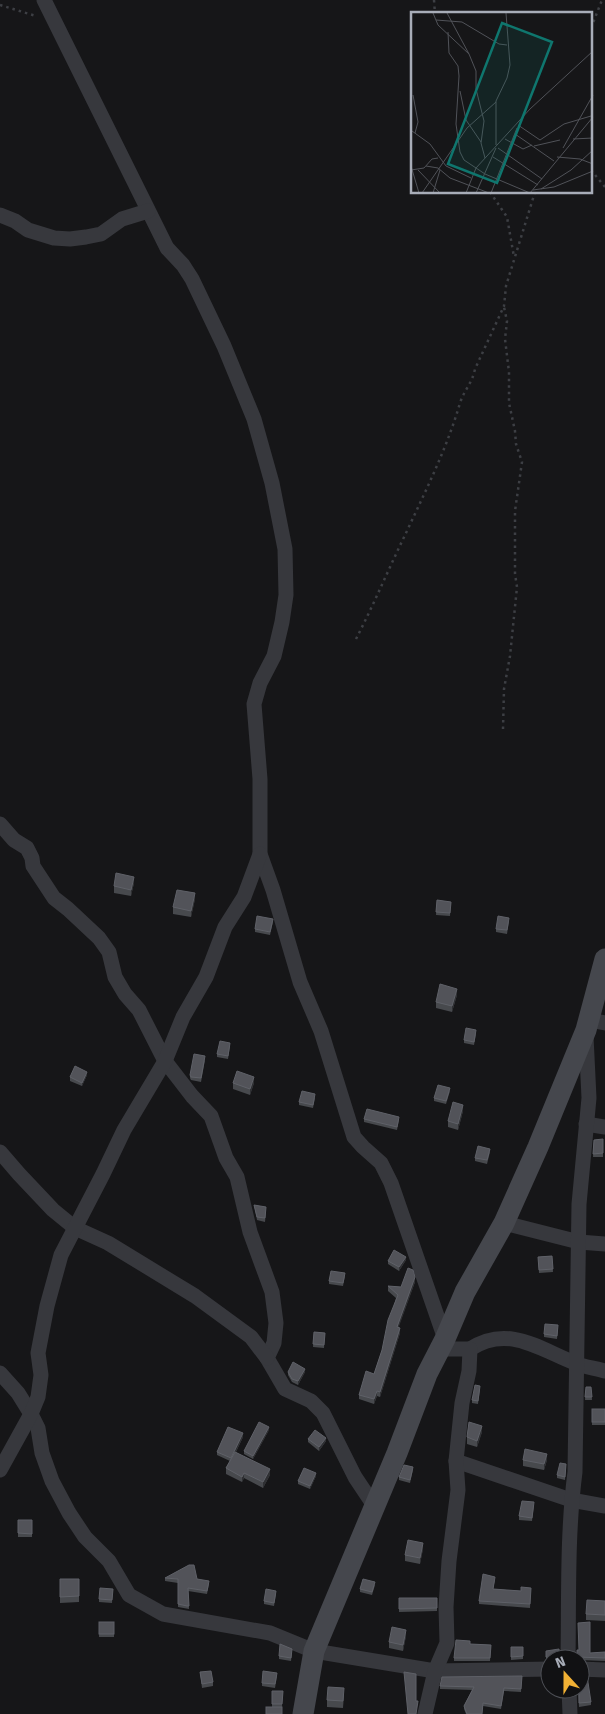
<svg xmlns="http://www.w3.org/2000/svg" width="605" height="1714" font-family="'Fira Sans',sans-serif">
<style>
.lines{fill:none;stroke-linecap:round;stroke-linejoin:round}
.path{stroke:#3d3f44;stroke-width:2.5;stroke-dasharray:2.5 4;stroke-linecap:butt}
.street{stroke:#37383d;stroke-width:15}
.secondary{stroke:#45474d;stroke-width:21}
.wall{fill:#47494d}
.shaded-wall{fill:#2f3033}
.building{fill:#525359;stroke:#5f6168}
.inset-road{fill:none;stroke:#505258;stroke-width:1}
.view{fill:#0f766e;fill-opacity:0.15;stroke:#0f766e;stroke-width:2.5}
.inset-edge{fill:none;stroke:#a8adb8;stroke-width:2.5}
</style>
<rect width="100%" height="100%" fill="#161618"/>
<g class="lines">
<g class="path">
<path d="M434,0L435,14"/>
<path d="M0,5L36,16"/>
<path d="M591,28L602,0"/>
<path d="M591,170L605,187"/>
<path d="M490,192L507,217L514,257"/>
<path d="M356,639C374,604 389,568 406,533C426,490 447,448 460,403C464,390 472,384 475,369L504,306L506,286L535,192"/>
<path d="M503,729L504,689L510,656L517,587L515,574V511L522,462L516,444L515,431L509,403V372L505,339L507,321L504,307"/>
</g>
<g class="street">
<path d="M44,0L167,248L183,265L192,279L224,346L254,419L272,483L285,549L286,595L282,622L274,656L260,683L254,704L260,779V854L273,890L300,982L321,1031L354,1137L363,1147L381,1163L391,1183L445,1339"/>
<path d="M0,215L15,221L28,230L54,238L70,239L86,237L101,234L122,219L148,211"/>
<path d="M0,824L14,840L27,848L32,858L33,866L54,898L68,909L99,938L109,952L115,977L125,994L139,1010L165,1061L192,1096L211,1116L226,1158L237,1177L250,1232L272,1292L276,1323L274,1343L267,1358L285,1389L311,1401L323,1413L355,1477L375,1507"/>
<path d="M589,1020L605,1023"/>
<path d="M586,1124L605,1127"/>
<path d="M0,1152L19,1174L53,1210L75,1228L108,1243L195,1296L251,1337L267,1358"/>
<path d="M504,1223L579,1242L605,1244"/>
<path d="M470,1349C508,1324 539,1349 575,1363C584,1367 595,1368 605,1371"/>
<path d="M0,1373L18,1393L31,1414L38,1428L42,1453L52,1481L69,1513L85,1537L109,1561L129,1595L163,1614L270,1633L314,1651L435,1671L550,1669"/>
<path d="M456,1461L571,1500L605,1506"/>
<path d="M0,1470L31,1414L38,1397L41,1375L38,1353L47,1306L61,1255L103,1174L124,1130L165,1061L183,1017L206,977L225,927L244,897L260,854"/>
<path d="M568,1659C569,1597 567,1534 575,1472L579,1204L589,1098L586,1036"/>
<path d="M580,1669L605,1670"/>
<path d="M569,1689L570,1714"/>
<path d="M425,1714L435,1671L447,1643L446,1607L449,1561L458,1490L456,1461L462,1403L469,1371L470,1349H440"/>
</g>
<path class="secondary" d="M303,1714L314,1651L397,1453L427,1374L445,1339L465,1292L504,1223L538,1147L586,1030L605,959"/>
</g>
<g class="wall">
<path d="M134,883L131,896L114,893V886Z"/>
<path d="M195,899L191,917L173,914V907Z"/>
<path d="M437,900L451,902L450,916L436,915Z"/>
<path d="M509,921L507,934L496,932V929Z"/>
<path d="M273,922L270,935L255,932V929Z"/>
<path d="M457,995L452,1012L436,1008V1002Z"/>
<path d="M476,1034L474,1045L464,1043V1040Z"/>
<path d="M230,1046L228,1059L217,1057V1054Z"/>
<path d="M205,1060L201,1082L191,1080L190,1078V1075Z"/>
<path d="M87,1075L82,1086L70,1081V1077Z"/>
<path d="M233,1083H254L250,1095L233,1089Z"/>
<path d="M450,1091L446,1104L434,1101V1098Z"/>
<path d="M315,1098L313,1108L299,1105V1102Z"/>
<path d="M463,1111L458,1130L448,1127V1121Z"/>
<path d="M364,1119L399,1120L397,1130L364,1122Z"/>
<path d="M603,1139V1157H593L594,1140Z"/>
<path d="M490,1152L487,1164L475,1161V1158Z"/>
<path d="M254,1205L266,1210L265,1222L257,1220Z"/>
<path d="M552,1256L553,1272L539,1273L538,1257Z"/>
<path d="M406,1260L399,1271L388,1264V1261Z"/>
<path d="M345,1276L343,1286L329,1284V1281Z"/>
<path d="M415,1282L398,1328L400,1333L380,1397L377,1396L374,1404L359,1399V1395L374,1374L382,1350L396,1298L388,1291V1286L401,1287Z"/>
<path d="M558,1328L557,1339L544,1337V1334Z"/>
<path d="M314,1332L325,1333L324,1348L313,1347Z"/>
<path d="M288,1372H305L298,1385L292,1382L288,1375Z"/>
<path d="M586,1387H591L592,1400H585Z"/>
<path d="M480,1389L478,1404L472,1403V1400Z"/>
<rect x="592" y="1409" width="13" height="16"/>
<path d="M269,1430L253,1459L244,1454V1451Z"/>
<path d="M482,1432L477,1447L467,1444V1437Z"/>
<path d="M243,1437L236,1452L270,1475L263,1488L244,1478L242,1482L226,1474V1468L230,1461L217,1455V1452Z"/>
<path d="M308,1439L326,1441L319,1451L308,1442Z"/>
<path d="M523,1460H547L544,1470L523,1466Z"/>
<path d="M566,1464L565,1480L557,1478V1475Z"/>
<path d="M413,1470L410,1483L399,1480V1477Z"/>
<path d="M316,1476L310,1489L298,1484V1481Z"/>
<path d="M534,1505L532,1521L519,1520V1516Z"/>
<rect x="18" y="1520" width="14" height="17"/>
<path d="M423,1549L420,1564L405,1561V1555Z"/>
<path d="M165,1578L197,1579L209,1584L207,1594L188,1591L189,1609L178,1607V1583L165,1581Z"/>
<path d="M60,1579H79V1602L60,1603Z"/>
<path d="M495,1580L493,1589L521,1591L531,1588L530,1608L479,1604V1601Z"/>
<path d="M375,1585L372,1595L360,1592V1589Z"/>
<path d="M113,1589L112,1603L99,1602V1599Z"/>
<path d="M276,1594L274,1606L264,1604V1601Z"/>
<path d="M399,1598H437V1611L399,1612Z"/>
<path d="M605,1601V1621L586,1620V1614Z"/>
<rect x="99" y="1622" width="15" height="15"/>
<path d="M406,1636L403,1651L389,1648V1642Z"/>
<path d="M470,1644L491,1645L490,1661H454V1658Z"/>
<path d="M511,1647H523V1659L511,1660Z"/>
<path d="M577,1650L590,1653L605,1652V1661L580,1660V1659H577Z"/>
<path d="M546,1651L560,1659H550V1661L546,1660Z"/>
<path d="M292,1652L291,1661L279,1659V1656Z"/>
<path d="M200,1672L213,1682V1686L202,1688Z"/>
<path d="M277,1676L275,1688L262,1686V1683Z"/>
<path d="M522,1676L521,1692L504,1691L501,1709L483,1706L482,1714H466L464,1709V1706L472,1690L440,1689V1686Z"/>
<path d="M578,1689L591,1702V1705L579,1707Z"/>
<path d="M272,1691H283L282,1707H272Z"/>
<path d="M344,1694L343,1708L327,1707V1700Z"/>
</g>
<g class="shaded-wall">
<path d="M134,877V883L131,896V890Z"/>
<path d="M195,893V899L191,917V911Z"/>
<path d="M457,989V995L452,1012V1006Z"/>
<path d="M87,1072V1075L82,1086V1083Z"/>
<path d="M254,1077V1083L250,1095V1089Z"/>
<path d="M463,1105V1111L458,1130V1124Z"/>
<path d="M406,1257V1260L399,1271V1267Z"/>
<path d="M415,1277V1282L397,1332V1327Z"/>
<path d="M400,1328V1333L380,1397V1392Z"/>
<path d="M305,1369V1372L298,1385V1381Z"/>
<path d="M377,1391V1396L374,1404V1399Z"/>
<path d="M482,1426V1432L477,1447V1441Z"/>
<path d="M269,1427V1430L253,1459V1456Z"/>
<path d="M243,1433V1437L231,1462V1459Z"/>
<path d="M326,1438V1441L319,1451V1447Z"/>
<path d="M547,1454V1460L544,1470V1464Z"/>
<path d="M270,1469V1475L263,1488V1482Z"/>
<path d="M244,1473V1478L242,1482V1477Z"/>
<path d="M316,1473V1476L310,1489V1486Z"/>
<path d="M423,1543V1549L420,1564V1558Z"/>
<path d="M406,1630V1636L403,1651V1645Z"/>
</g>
<g class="building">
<path d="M116,873L134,877L131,890L114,886Z"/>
<path d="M177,890L195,893L191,911L173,907Z"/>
<path d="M437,900L451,902L450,913L436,912Z"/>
<path d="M257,916L273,919L270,932L255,929Z"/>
<path d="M498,916L509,918L507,930L496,929Z"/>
<path d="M440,984L457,989L452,1006L436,1002Z"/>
<path d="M466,1028L476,1030L474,1042L464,1040Z"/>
<path d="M220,1041L230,1043L228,1056L217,1054Z"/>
<path d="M194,1054L205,1056L201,1078L191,1077L190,1075Z"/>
<path d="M75,1066L87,1072L82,1083L70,1077Z"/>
<path d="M237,1071L254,1077L250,1089L233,1083Z"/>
<path d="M438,1085L450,1088L446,1101L434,1098Z"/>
<path d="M302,1091L315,1094L313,1105L299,1102Z"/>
<path d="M453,1102L463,1105L458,1124L448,1121Z"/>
<path d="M367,1109L399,1117L397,1127L364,1119Z"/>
<path d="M603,1139V1153L593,1154L594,1140Z"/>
<path d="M478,1146L490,1149L487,1160L475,1158Z"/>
<path d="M254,1205L266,1207L265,1218L257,1217Z"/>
<path d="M394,1250L406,1257L399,1267L388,1261Z"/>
<path d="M552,1256L553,1269L539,1270L538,1257Z"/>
<path d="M408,1268L413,1270L415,1277L397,1327L400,1328L380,1392L377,1391L374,1399L359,1395L366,1371L374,1374L382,1350L388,1320L398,1295L388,1286L401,1287Z"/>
<path d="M331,1271L345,1273L343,1283L329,1281Z"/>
<path d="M545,1324L558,1325L557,1336L544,1334Z"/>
<path d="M314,1332L325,1333L324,1345L313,1344Z"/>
<path d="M293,1362L305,1369L298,1381L292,1379L288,1372Z"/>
<path d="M475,1385L480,1386L478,1401L472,1400Z"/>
<path d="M586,1387H591L592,1397H585Z"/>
<rect x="592" y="1409" width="13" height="13"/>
<path d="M259,1422L269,1427L253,1456L244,1451Z"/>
<path d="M469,1422L482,1426L477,1441L467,1437Z"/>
<path d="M228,1427L243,1433L231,1458L217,1452Z"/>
<path d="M315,1430L326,1438L319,1447L308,1439Z"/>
<path d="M525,1449L547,1454L544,1464L523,1460Z"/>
<path d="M235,1452L270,1469L263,1482L244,1473L242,1477L226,1468Z"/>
<path d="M560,1463L566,1464L565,1477L557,1475Z"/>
<path d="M404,1465L413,1467L410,1480L399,1477Z"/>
<path d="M304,1468L316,1473L310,1486L298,1481Z"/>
<path d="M522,1501L534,1502L532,1518L519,1516Z"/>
<path d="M18,1520H32V1534L18,1533Z"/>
<path d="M408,1540L423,1543L420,1558L405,1555Z"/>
<path d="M189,1565H194L197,1579L209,1581L207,1591L188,1588L189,1606H187L178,1604V1579L165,1578Z"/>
<path d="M483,1574L495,1577L493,1589L521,1591V1587L531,1588L530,1604L479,1601Z"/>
<path d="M60,1579H79V1596L60,1597Z"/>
<path d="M363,1579L375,1582L372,1592L360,1589Z"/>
<path d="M100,1588L113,1589L112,1600L99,1599Z"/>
<path d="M266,1589L276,1591L274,1603L264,1601Z"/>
<path d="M399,1598H437V1608L399,1609Z"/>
<path d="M587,1600L605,1601V1615L586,1614Z"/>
<rect x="99" y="1622" width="15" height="12"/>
<path d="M590,1622V1653L605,1652V1658L577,1657V1650H579L578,1623Z"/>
<path d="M392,1627L406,1630L403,1645L389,1642Z"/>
<path d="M456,1640L470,1641V1644L491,1645L490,1658H454Z"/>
<path d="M280,1644L292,1649L291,1658L279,1656Z"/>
<path d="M511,1647H523V1656L511,1657Z"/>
<path d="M559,1649L560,1659H555L546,1657V1651Z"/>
<path d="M211,1671L213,1682L202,1684L200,1672Z"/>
<path d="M263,1671L277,1673L275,1684L262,1683Z"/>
<path d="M404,1672L416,1674V1701H418L416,1714H408Z"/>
<path d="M580,1674L587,1676L591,1702L579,1703V1689H580Z"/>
<path d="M522,1676L521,1689L504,1688L501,1706L483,1703L482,1714H467L464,1706L474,1687L440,1686L442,1677Z"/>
<path d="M328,1687L344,1688L343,1701L327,1700Z"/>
<path d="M272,1691H283L282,1704H272Z"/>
<rect x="266" y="1707" width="16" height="7"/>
</g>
<g transform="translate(411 12)">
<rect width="181" height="181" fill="#161618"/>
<path class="inset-road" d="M22,1L27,13L58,42L65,59V77L73,109L70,131L74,146M36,1L58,42M25,8L51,10L88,32L96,33M37,20L38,41L47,54L48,64L45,112L49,140L53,148L74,162L119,181L182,105M49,79L55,108L70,130M2,83L7,110L4,121M107,113L129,128L153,112L180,104M1,119L19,132L35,154L60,166M104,122L143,149M94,127L112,137L121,133M162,127L182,126M85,133V89L96,66L99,53L95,1M123,134L149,128M87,136L131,167M152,136L182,83M82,145L127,173M146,145L169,147L182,152M0,154L8,181M15,154L27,156L39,166L78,181M0,158L13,156L21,147L27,146M7,158L29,181M130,177L160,158L182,138M122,178L143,175L182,159M11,181L56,116L85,90M22,181L29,158M55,181L65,156L119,97L182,39M65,181L85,136M80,181L106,116"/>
<path class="view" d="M91,11L141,30L86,171L37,152Z"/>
<rect width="181" height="181" class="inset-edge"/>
</g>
<g transform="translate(565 1674) rotate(339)"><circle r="24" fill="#111113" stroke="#4d4f55"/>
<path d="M0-4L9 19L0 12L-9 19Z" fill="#f2b134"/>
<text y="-8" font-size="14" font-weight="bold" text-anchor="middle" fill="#a8adb8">N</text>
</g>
</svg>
